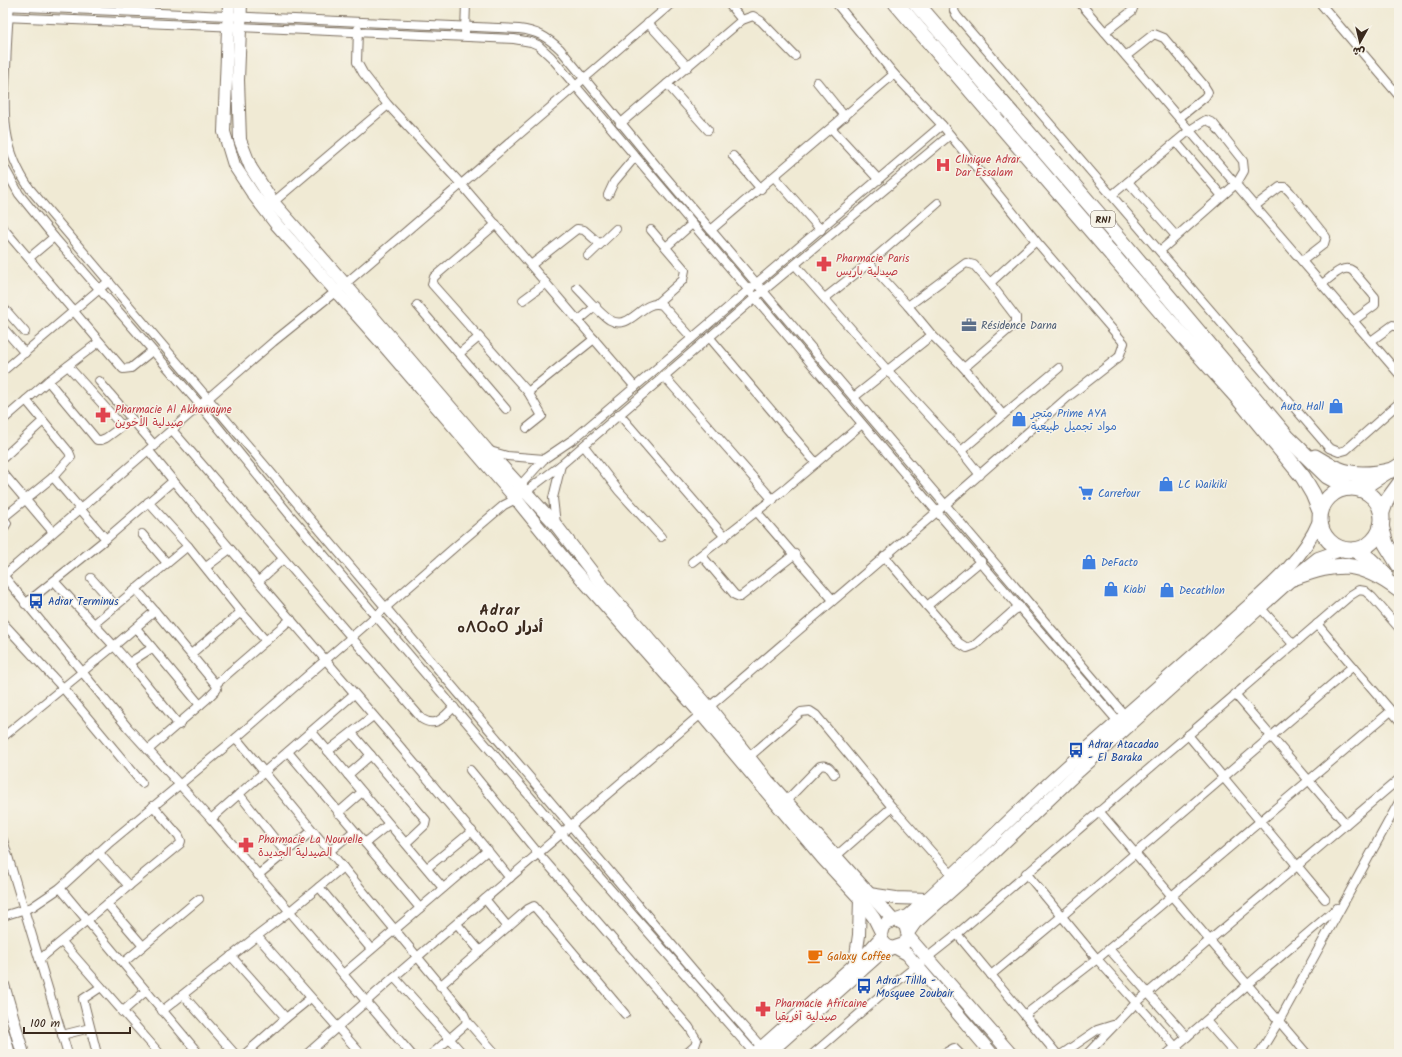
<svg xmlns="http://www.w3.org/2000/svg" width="1402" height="1057" font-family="Kalam,'Playpen Sans Arabic','Noto Sans Tifinagh',sans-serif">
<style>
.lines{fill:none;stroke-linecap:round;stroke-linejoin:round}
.street-casing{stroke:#7a6d5e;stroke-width:10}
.secondary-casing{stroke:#7a6d5e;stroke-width:14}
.primary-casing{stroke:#7a6d5e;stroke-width:15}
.highway-casing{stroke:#7a6d5e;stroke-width:17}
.street{stroke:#fff;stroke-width:8}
.secondary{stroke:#fff;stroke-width:12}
.primary{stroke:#fff;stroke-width:13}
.highway{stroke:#fff;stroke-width:15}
.labels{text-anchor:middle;stroke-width:3;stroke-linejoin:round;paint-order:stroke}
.shield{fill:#f7f3e8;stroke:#73665b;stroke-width:1}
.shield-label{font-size:10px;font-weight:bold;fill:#3b2a1e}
.health-label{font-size:11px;fill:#be3a42;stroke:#f7f3e8;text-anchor:start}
.service-label{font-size:11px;fill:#4e5e75;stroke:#f7f3e8;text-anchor:start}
.shop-label{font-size:11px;fill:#366cbe;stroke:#f7f3e8;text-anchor:start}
.transit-label{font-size:11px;fill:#164399;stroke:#f7f3e8;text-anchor:start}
.food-label{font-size:11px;fill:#c56008;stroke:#f7f3e8;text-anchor:start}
.district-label{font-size:15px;font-weight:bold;letter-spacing:1px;fill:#3b2a1e;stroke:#f7f3e8}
</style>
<rect width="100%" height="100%" fill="#f7f3e8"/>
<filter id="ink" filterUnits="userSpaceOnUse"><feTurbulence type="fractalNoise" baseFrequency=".025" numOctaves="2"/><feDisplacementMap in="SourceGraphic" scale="8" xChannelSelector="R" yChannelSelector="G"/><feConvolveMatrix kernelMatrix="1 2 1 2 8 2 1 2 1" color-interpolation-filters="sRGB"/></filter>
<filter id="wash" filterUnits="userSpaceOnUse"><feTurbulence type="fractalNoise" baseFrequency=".012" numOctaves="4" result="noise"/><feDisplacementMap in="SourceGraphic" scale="16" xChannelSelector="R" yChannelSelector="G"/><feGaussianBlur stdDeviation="0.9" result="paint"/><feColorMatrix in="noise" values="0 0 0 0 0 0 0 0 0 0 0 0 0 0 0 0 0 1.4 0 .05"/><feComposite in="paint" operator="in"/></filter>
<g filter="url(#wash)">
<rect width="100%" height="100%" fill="#f0ead4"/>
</g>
<g filter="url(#ink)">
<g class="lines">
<g class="street-casing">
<g id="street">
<path d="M728,3L742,20"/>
<path d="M955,3L954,11L957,16L1329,448L1339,452L1346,450L1399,403"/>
<path d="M1080,3L1399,374"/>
<path d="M1320,3L1399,96"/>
<path d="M3,6L519,29C537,31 547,37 560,49L664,175L1128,719"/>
<path d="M10,6C7,27 7,47 6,68C3,114 2,149 30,189L696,973L764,1050"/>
<path d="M3,17L514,39L531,42L538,45L551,57L937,512L1120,724"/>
<path d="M648,23L688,67"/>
<path d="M358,29L357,62L363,73L388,105L461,184L635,387"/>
<path d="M465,32L466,3"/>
<path d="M1105,32L1132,11L1135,3"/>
<path d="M1126,56L1154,34L1164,38L1203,84L1208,92L1205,97L1179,118"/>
<path d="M817,82L845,117"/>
<path d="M667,84L708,130"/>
<path d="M620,124L742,20L753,16L761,21L795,56"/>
<path d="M832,129L879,180"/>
<path d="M1176,142L1222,196"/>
<path d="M733,156L761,189"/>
<path d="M3,165L19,194L54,237L200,405L289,514L561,833L755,1054"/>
<path d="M775,178L821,230"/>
<path d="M1128,182L1176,236"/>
<path d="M608,195L614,182L635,157"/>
<path d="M1112,195L1190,130L1206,120L1213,123L1243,161L1244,171L1237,183L1160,251"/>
<path d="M270,205L388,105"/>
<path d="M1255,206L1280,187H1285L1290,192L1326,237L1324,244L1302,261"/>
<path d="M496,224L434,277L432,284L528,392L542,416L527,428"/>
<path d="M3,228L123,369L131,368L152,351"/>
<path d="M651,230L685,270L683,280L657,303"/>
<path d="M711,230L894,74"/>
<path d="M666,247L692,224"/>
<path d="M588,256L616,229"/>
<path d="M29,258L54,237"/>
<path d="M869,263L938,203"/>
<path d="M531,265L577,229L584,230L600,244"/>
<path d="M796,266L888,371L961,451L980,475"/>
<path d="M1322,284C1331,278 1343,263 1353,271L1375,297V305L1353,321"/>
<path d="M577,288C586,297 600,314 610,320C631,332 642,298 662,305L692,338"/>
<path d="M825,298L869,263L908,306"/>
<path d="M523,300L546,283"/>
<path d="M417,305L506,409"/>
<path d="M3,307L25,332"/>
<path d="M578,321L596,306"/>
<path d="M3,328L25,353"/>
<path d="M932,335L964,368L1016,323V317L990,283"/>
<path d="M710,338L816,463"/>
<path d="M1371,341L1393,325L1399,328"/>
<path d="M460,353L479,337"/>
<path d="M68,366L122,426"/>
<path d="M3,371L109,281"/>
<path d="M664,376L773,500"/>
<path d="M48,381L97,440H101L106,438L132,419"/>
<path d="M99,381L155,446"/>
<path d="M528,392L594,339"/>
<path d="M854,397L932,335L908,306L966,263L974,265L990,283L1036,241"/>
<path d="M619,414L725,537"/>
<path d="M1003,415L1059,368"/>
<path d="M3,420L48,381L99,342"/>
<path d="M173,431L422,719C437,728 443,717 454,707"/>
<path d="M584,446L619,491L661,537"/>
<path d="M149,451C266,596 393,733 510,878"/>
<path d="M490,451L507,456L544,459"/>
<path d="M961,451L1003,415L964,368"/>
<path d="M3,458L43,421"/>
<path d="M3,473L53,532"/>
<path d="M517,489L544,459L575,438L942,125"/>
<path d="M757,512L833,600"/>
<path d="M556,524L553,498L561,465"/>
<path d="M3,530L7,523L3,518L53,477L71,457L69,452L26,400"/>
<path d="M142,534L167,563"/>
<path d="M106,539L173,481"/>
<path d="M188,546L241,612L191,654"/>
<path d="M702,556L735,595L740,597L795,554"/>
<path d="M884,556L959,643L967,648L975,645L1019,606"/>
<path d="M692,562L784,490L862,424"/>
<path d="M206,567L230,549"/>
<path d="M3,575L128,728L211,819L411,1054"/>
<path d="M3,576L273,342L345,284L672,3"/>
<path d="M91,578L116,606"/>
<path d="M259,581L283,559"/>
<path d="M136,589L155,611"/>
<path d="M25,604L106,539L53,477"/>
<path d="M1258,605L1293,644"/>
<path d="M927,606L981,561"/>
<path d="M241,612L266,641"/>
<path d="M3,623L63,688L142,783"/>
<path d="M94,624L188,546L148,502"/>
<path d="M1317,624L1399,720"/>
<path d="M136,628L200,705"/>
<path d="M129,663L179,725"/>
<path d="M216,684L291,619"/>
<path d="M1235,694L1346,824"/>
<path d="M312,732L443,888"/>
<path d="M352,733L426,820L425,825L406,843"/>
<path d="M1188,735L1325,899"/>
<path d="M3,737L114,646L54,581"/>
<path d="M236,738L463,1012L467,1021L465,1025L432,1054"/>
<path d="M148,750L207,699L217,689L216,685L155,611L114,646L129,663L152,648"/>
<path d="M328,751L373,716"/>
<path d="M288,752L420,908"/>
<path d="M749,757L801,712L810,711L816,715L892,807L951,874"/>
<path d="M470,770L538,853L689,1027L697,1040L695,1046L686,1054"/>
<path d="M348,775L371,755"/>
<path d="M239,794L354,694"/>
<path d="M786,801L820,766C827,764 830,768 834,774"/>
<path d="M1099,811L1307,1054"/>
<path d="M338,813L362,792"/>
<path d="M211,819L239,794L285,852"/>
<path d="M3,840L68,1054"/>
<path d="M365,843L389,824"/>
<path d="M330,851L354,831"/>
<path d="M98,852L129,886"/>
<path d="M835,857L892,807"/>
<path d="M343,867L290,911L257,936L361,1054"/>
<path d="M427,868L472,831"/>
<path d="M1026,873L1097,959L1182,1054"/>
<path d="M258,875L312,831"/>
<path d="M319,887L371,949"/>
<path d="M60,888L199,1054"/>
<path d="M485,899L508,927"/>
<path d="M107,904L143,946"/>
<path d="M3,916L32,907L60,888L108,844L236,738L456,546L504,505L516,499L561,465L763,291L950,135"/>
<path d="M457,924L480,951"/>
<path d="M957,934L1057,1054"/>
<path d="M62,942L160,1054"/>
<path d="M1109,949L1187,1037"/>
<path d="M231,956L286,1018L245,1054"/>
<path d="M40,959L180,844L181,841L179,836L153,806"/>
<path d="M123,963L199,899"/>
<path d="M343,974L488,850"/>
<path d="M991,975L1062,916L1352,667"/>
<path d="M394,977L463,1054"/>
<path d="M440,986L528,909L534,906L625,1014"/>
<path d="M183,995L235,1054"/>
<path d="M162,1011L257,936"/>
<path d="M122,1012L146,991"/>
<path d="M1025,1015L1097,959L1391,711"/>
<path d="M286,1018L307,1001"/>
<path d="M467,1021L496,1054"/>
<path d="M1206,1021L1235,1054"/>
<path d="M62,1035L90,1028"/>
<path d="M97,1054L83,999L101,987"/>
<path d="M307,1054L394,977L946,504L1068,397L1119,357L1124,343L1036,241L942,125L894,74L836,3"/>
<path d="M813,1054L890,987L957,934L1351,595L1359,590L1365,591L1372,597L1399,628"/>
<path d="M943,1054L954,1048L960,1054"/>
<path d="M1062,1054L1097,1030L1113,1025"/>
<path d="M1087,1054L1136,1003L1399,779"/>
<path d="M1167,1054L1337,908"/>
<path d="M1259,1054L1279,1021L1399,802"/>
</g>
</g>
<g class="secondary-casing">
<g id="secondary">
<path d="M229,3L224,132L234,165L253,194L276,224L380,341L516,499L567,562L701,714L823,859L860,899L874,918L881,932"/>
<path d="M241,3L238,80L240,140L251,168L273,202L345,284L487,450L556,525L599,581L709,707L768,781L893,920"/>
<path d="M869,894L896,898L927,899"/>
<path d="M898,921L905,925L908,936L904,944L892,948C881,944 878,934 885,924L908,916L915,910C968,862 1018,810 1072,762C1123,717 1175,672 1226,626C1260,594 1301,565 1319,521"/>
<path d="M908,933L915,923L987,859L1079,771L1293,578L1318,558L1344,549"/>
<path d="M908,936L1011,1054"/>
<path d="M896,948L907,954L992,1054"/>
<path d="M855,962L859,935L860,899"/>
<path d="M3,985L23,1054"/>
<path d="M3,1033L9,1054"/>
<path d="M754,1054L866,954L881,937"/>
<path d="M768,1054L880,954L892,948"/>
</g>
</g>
<g class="primary-casing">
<g id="primary">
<path d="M1357,488L1371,483L1399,465"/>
<path d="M1382,515L1388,498L1399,483"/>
</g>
</g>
<g class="highway-casing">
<g id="highway">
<path d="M896,3L1169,321L1239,399L1303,477L1313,494L1320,511"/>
<path d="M916,3L1119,238L1287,437L1327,476L1349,488"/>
<path d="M1315,457C1343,475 1360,478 1392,470"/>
<circle cx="1351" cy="519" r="31"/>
<path d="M1381,526L1386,544L1399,565"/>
<path d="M1355,550L1369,559L1385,574"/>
<path d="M1293,578C1339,561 1359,560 1399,590"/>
</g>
</g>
<use href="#street" class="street"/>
<use href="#secondary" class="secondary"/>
<use href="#primary" class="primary"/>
<use href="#highway" class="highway"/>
</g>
</g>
<defs>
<g id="hospital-bare" transform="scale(1.2)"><path d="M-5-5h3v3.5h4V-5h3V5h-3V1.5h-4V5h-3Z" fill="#e0444e" stroke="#f7f3e8" stroke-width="2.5" paint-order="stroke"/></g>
<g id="pharmacy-bare" transform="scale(1.2)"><path d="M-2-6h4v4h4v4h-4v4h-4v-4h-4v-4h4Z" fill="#e0444e" stroke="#f7f3e8" stroke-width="2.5" paint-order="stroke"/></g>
<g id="office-bare" transform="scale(1.2)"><path d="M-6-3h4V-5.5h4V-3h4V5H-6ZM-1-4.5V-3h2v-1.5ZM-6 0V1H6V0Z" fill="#5c6f8a" stroke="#f7f3e8" stroke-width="2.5" paint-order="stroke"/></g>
<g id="shop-bare" transform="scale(1.2)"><path d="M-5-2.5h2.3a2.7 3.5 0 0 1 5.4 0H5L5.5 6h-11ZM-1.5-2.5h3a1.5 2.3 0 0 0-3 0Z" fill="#3f7fe0" stroke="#f7f3e8" stroke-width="2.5" paint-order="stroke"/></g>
<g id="supermarket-bare" transform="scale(1.2)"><path d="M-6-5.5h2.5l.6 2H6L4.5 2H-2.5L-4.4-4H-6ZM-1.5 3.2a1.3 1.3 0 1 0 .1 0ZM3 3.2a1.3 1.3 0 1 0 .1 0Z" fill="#3f7fe0" stroke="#f7f3e8" stroke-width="2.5" paint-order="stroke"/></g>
<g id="bus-bare" transform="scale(1.2)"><path d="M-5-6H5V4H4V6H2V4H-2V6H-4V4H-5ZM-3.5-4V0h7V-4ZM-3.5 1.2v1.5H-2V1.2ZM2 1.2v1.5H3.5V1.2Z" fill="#1a4fb4" stroke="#f7f3e8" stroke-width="2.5" paint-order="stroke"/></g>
<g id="cafe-bare" transform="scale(1.2)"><path d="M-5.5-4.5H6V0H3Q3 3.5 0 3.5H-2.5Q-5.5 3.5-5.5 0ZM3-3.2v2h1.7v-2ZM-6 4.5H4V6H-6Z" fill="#e8710a" stroke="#f7f3e8" stroke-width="2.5" paint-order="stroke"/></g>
</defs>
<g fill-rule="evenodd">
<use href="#hospital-bare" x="943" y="165"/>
<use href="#pharmacy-bare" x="824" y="264"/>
<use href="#office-bare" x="969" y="325"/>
<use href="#shop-bare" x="1336" y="406"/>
<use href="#pharmacy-bare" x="103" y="415"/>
<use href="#shop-bare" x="1019" y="419"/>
<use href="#shop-bare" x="1166" y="484"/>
<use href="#supermarket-bare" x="1086" y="493"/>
<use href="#shop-bare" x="1089" y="562"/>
<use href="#shop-bare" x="1111" y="589"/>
<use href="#shop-bare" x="1167" y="590"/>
<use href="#bus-bare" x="36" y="601"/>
<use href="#bus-bare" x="1076" y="750"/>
<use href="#pharmacy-bare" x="246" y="845"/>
<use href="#cafe-bare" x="815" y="956"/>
<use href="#bus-bare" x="864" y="986"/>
<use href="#pharmacy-bare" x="763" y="1009"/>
</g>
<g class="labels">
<rect class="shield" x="1091" y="211" width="24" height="16" rx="3"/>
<g class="shield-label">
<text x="1103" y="223">RN1</text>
</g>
<g class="health-label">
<text x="955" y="163">Clinique Adrar<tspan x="955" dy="13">Dar Essalam</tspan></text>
<text x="836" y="262">Pharmacie Paris<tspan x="836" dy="13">صيدلية باريس</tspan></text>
<text x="115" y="413">Pharmacie Al Akhawayne<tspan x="115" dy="13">صيدلية الأخوين</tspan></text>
<text x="258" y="843">Pharmacie La Nouvelle<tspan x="258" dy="13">الصيدلية الجديدة</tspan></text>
<text x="775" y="1007">Pharmacie Africaine<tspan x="775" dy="13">صيدلية أفريقيا</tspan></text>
</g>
<g class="service-label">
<text x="981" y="329">Résidence Darna</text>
</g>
<g class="shop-label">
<text x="1324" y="410" text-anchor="end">Auto Hall</text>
<text x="1031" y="417">متجر Prime AYA<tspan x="1031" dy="13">مواد تجميل طبيعية</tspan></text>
<text x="1178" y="488">LC Waikiki</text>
<text x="1098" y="497">Carrefour</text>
<text x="1101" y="566">DeFacto</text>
<text x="1123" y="593">Kiabi</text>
<text x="1179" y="594">Decathlon</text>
</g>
<g class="transit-label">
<text x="48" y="605">Adrar Terminus</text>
<text x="1088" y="748">Adrar Atacadao<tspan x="1088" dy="13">- El Baraka</tspan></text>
<text x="876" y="984">Adrar Tilila -<tspan x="876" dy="13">Mosquee Zoubair</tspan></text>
</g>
<g class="food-label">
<text x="827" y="960">Galaxy Coffee</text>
</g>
<g class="district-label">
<text x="500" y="615">Adrar<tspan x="500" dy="17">ⴰⴷⵔⴰⵔ أدرار</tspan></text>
</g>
</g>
<rect width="1402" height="1057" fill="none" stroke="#f7f3e8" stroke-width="16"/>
<g transform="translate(1360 42) rotate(188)" stroke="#f7f3e8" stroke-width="3" paint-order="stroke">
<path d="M0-3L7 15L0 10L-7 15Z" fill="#3b2a1e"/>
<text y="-6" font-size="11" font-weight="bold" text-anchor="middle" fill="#3b2a1e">ش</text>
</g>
<path d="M24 1027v6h106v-6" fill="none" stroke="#3b2a1e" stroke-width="2"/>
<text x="30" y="1027" font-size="12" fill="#3b2a1e" stroke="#f7f3e8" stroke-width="3" paint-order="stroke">100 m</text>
</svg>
